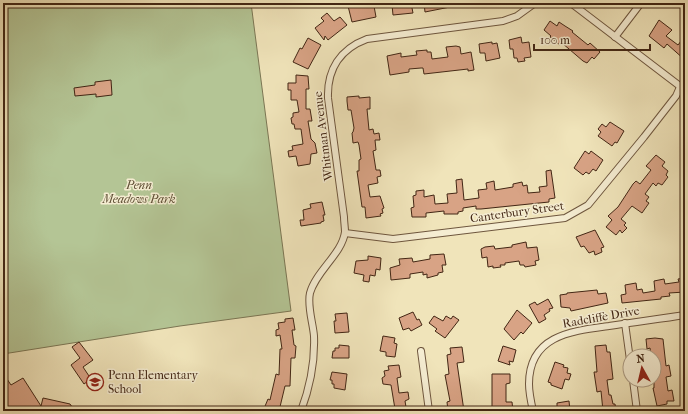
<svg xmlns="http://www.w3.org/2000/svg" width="688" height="414" font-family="'IM FELL French Canon',serif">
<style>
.green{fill:#b4c595;stroke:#7b7654}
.building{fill:#d8a385;stroke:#422614}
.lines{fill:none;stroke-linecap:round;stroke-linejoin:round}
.minor-casing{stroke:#6e563e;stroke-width:8}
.minor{stroke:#f5edd2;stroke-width:6}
.labels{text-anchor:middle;stroke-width:3;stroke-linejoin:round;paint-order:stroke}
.street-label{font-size:12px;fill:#422614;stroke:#f5edd2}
.park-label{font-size:12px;font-style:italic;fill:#5e4e34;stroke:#f5edd2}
.poi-label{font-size:12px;fill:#422614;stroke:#f5edd2;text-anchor:start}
</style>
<rect width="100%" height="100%" fill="#f0e4ba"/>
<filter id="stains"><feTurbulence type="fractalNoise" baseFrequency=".005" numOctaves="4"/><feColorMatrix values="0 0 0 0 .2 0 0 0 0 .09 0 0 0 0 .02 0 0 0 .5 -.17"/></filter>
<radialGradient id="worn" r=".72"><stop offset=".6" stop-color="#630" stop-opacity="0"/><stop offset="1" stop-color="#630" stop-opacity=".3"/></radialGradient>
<path class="green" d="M3,3H251L291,311L180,326L3,354Z"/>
<g class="building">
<path d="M354,3H368L369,7L374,6L376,17L352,22L348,6L354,4Z"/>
<path d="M396,3H411L413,13L393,15L392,5H396Z"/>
<path d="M424,3H450V7L425,12Z"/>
<path d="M327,13L334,21L340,17L347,25L328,40L325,36L324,40L315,28L324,21L321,18Z"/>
<path d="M659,20L672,30L666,36L678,45L685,36V60L667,44L664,48L649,36Z"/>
<path d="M550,21L557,26L559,22L565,26L573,31L572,32L588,45L590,43L600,52L594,59L592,57L587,63L583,61L562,43L560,45L550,37L551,36L544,30Z"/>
<path d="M521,37L522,43L529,42L531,57L524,58L525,61L518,62L517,58H514L513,49H510L509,40Z"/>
<path d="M308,38L321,45L308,69L293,62L300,48L302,49Z"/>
<path d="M492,42V44L497,43L500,58L486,61L485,53H480L479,44Z"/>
<path d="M456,46L460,47L461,54L471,52L474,70L468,71V69L424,74L423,68H421L409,69V72L390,75L387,56L401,53V57L417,55L416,51L427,50V52H431L432,59L448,57L446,47Z"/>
<path d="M296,75L308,76L309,89H306V109H310L312,121H308L311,139L315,143L317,153L311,154L310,164L298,166L296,156L289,157L288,151L293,150L292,146L303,144L301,129H295L294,124H292L291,118L293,117V113L299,112L297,100H291V90H288V83H296Z"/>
<path d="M111,80L112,95L96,97V94L75,96L74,88L95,85V82Z"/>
<path d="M359,96V98L370,97V109H367L369,130L373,129L374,134L379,133L380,140H375L376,150L373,151L376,170H380L381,176L377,177L378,183L368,185L370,197L380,196L384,208L382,209L383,213L380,214L381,216L366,218L365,207H362L357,171H359V160L361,159L359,145L358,142L353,143L352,133L353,132L354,128L351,110H348L347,101V97Z"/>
<path d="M610,122L624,131L617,143L615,142L612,146L598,136L601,132L598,129L602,124L606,127Z"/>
<path d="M585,151L589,154L591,151L603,160L596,171L593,169L589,174L586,172L583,175L574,168Z"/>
<path d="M656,155L665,162L662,166L668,171L666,175L668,177L662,185L658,183L656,186L653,183L645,194L649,197L646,201L649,203L642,213L632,206L621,219L626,223L624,225L627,228L622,233L620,230L616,235L606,227L612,220L608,216L618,207L633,184L636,181L640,184L651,170L646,166Z"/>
<path d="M551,170L555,198L549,199V202L481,209H476V206L463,208V211L458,212V214H444V211L426,213V217H412L411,208L414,207L413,196L416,195V191L424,190V197L434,195L435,204L448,203L447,194L457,193L456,180L462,179L464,200L479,198L478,190L487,189L486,183L494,181L495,190L513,187V184L522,182L523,186L527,185L528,193L540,192L539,187L547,186L546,171Z"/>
<path d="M322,202L325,215H323L324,221L321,222V223L301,226L300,220H304L303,210L311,208L310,204Z"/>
<path d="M595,230L604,247L601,248L602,252L595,255L594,251L589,253L584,246L581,247L576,237Z"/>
<path d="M526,242L527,248L537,247L539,260L535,261L536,265L525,267L524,265H520L519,261L505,263V265H500L501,267L493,268V266L488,267L487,257L482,258L481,249L485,247L494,246L495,249L512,247V245Z"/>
<path d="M444,254L446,265H442L443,272L438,273V275L427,278V274L423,275V272L410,274V278L391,280L390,268L400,265L399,259L412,258L413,262L430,259V255Z"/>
<path d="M368,256L381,258L380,270L376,269L375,276L370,275L369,282L363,281L364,275L354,273L356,261L368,260Z"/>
<path d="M685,278V292L669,293L670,296L661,297V299L622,303L621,295L626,294L625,285L636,283L637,290L642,289L643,293L655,291L654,281L664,279L665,284L679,282L678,279Z"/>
<path d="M597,290L598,294L606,293L608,303L571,311L570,308L561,307L560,295L567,294V293Z"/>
<path d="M548,299L553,308L549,309L550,311L544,315L546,319L539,323L529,305L535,302L537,305Z"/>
<path d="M517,310L532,323L523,334L521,332L514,340L504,329Z"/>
<path d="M413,312L417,320L419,319L422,325L411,331L409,328L403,330L399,318Z"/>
<path d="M347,313L349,332L335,333L334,321H336L335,314Z"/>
<path d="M434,316L443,321L446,316L451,319L453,316L459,320L445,338L435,331L437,329L429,323Z"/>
<path d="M293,318L295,330H292L294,345L296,346L295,358H291L290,386H285L279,411H263L268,399L270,400L276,374L279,375L280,349H282L280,335L276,336V330L279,329L278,323L285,322V319Z"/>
<path d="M383,336L395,338L394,343L397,344L395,357L386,356V352L380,351Z"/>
<path d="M655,338L663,339L666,366L669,365L671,376L666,377L668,391L672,390L674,401H667V404L657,406L653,388H654V356H651L650,348L647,349L646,339Z"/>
<path d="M79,342L93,360L83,367L91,379L84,384L71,365L80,358L72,347Z"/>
<path d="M339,345L349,346V358H332L333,351H335V348H339Z"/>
<path d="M606,345L607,352H610L613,379L607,380L609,395H611L613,404H615L616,411H603L601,391L597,392L594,372H597L595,346Z"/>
<path d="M503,346L516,350L513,362L509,361L510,365L498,361Z"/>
<path d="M462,347L464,362L457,363L464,411H448L447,402L450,401L445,375L449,374L447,355L451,354L450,348Z"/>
<path d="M555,362L564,365L563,367L568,368L567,373L571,374L569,380L565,379L562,389L551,385V383L548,382Z"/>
<path d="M399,365L401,377L397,378L399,393L408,392L409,399L405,401L406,407L395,409L391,385L383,384L382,378L385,376L384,371L389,370L388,366Z"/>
<path d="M332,372L347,374L345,390L334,388V384H332V380H330Z"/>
<path d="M3,373L11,385L23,378L41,406L43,398L70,404L75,411H3Z"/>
<path d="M492,374H510V383L506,384V402H512L513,411H492Z"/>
<path d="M569,401L570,411H557V403Z"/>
</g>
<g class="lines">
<g class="minor-casing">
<g id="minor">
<path d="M571,3L685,90"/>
<path d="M615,37L641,3"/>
<path d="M345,233L393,239L565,218L588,205L644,137L676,96L680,87"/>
<path d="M625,323L630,360"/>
<path d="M421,351L429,411"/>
<path d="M633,380L637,411"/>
<path d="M301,411C310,387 315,362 314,336C313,323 307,306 310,293C316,271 342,254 345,232C345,227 344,222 344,217L328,98C327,70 340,49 367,39L503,21L517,16L535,3"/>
<path d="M533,411C531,402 529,393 529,384C529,335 572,331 609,326C634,322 660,319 685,315"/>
</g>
</g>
<use href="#minor" class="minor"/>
</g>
<defs>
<g id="school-ring" transform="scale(0.9)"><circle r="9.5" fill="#f5edd2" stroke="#8f2418" stroke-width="1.5"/><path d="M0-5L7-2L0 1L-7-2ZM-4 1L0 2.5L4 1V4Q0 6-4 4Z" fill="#8f2418"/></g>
</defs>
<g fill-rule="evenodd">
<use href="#school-ring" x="95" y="382"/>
</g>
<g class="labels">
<g class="street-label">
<text transform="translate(323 136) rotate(-97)" y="4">Whitman Avenue</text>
<text transform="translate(517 212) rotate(-8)" y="4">Canterbury Street</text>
<text transform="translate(601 317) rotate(-10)" y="4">Radcliffe Drive</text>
</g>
<g class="park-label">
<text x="139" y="189">Penn<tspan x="139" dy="14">Meadows Park</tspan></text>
</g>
<g class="poi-label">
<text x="108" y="379">Penn Elementary<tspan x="108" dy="14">School</tspan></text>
</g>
</g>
<rect width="688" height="414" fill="none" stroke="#f0e4ba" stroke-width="16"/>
<rect x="4" y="4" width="680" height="406" fill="none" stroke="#422614" stroke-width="2"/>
<rect x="8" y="8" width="672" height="398" fill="none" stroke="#422614"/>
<g transform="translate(642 368) rotate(352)"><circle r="19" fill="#f5edd2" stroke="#ad9d86"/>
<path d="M0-3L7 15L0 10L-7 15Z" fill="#8f2418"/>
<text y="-6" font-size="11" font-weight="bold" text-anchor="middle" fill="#422614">N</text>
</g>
<path d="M534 44v6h116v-6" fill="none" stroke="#422614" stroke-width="2"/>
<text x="540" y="44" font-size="12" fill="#422614" stroke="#f5edd2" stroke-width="3" paint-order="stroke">100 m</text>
<rect width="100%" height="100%" filter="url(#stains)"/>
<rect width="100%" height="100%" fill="url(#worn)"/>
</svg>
